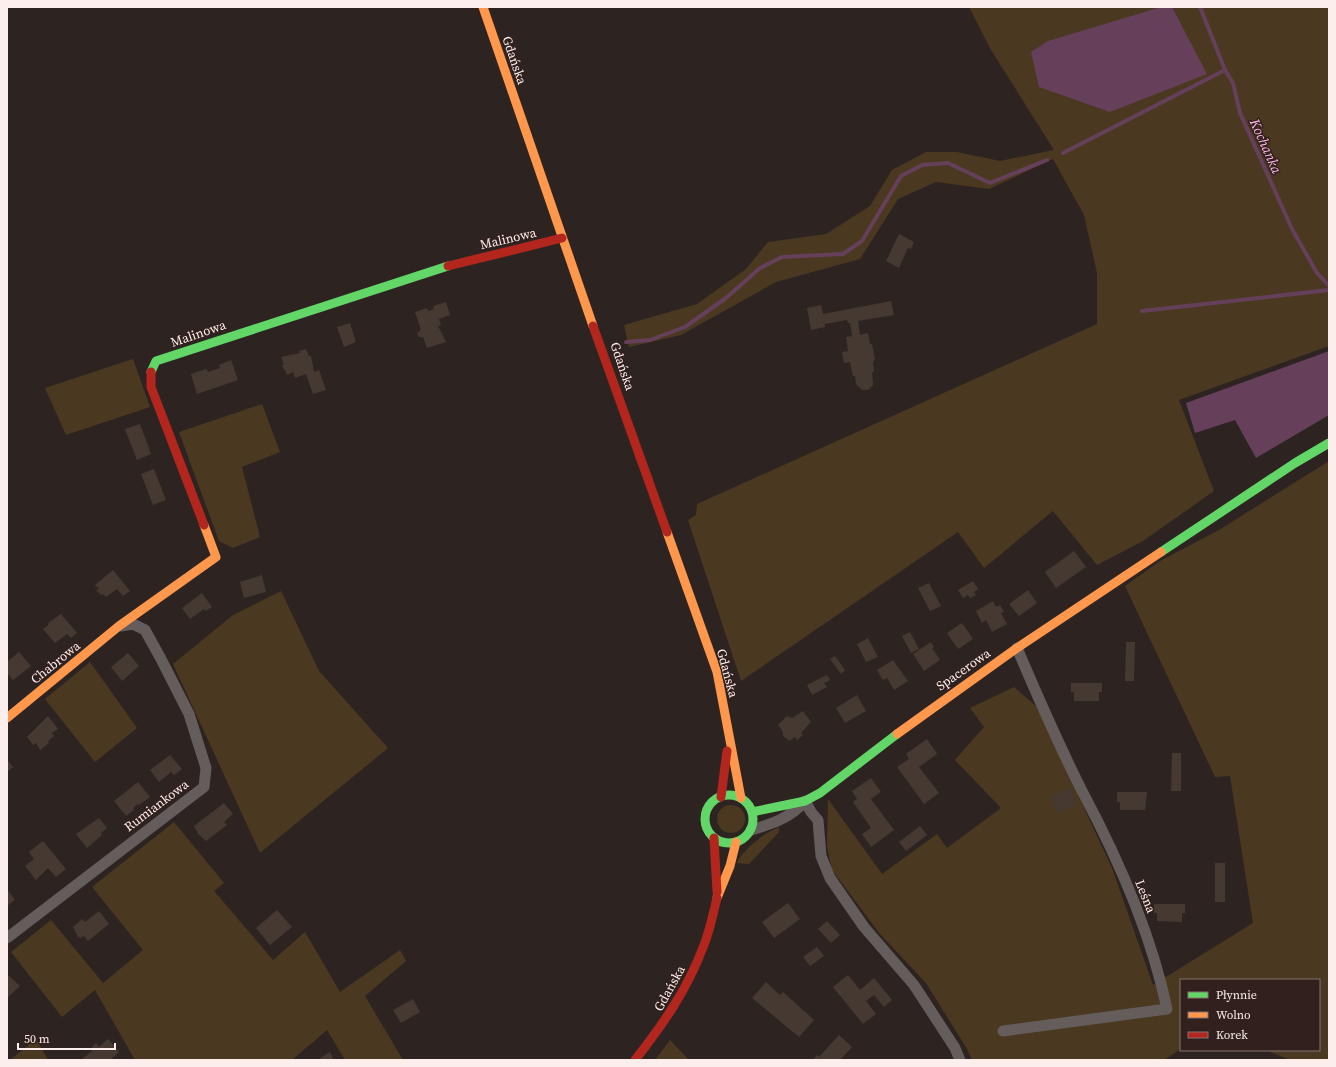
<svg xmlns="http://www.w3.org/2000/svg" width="1336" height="1067" font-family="'Source Serif 4',serif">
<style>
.green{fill:#4a3920}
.water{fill:#663f5a}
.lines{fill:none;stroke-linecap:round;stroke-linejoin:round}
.stream{stroke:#663f5a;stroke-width:4}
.building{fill:#453932}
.street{stroke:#645d5b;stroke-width:11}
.fast{stroke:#63d668;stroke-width:9}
.slow{stroke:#ff974d;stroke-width:9}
.jam{stroke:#b3261e;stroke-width:9}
.labels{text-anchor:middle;stroke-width:3;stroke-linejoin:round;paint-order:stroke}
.street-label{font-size:13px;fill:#fbeeec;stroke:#32201d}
.water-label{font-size:14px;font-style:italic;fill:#feb7e8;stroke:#32201d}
</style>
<rect width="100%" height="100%" fill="#2d2422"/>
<g class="green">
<path d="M969,7H1329V346L1179,400L1214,491L1143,541L1097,565L1053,511L984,568L958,532L741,681L688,520L696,515L697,504L1097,324V273L1084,215L1053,159L989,189L936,182L898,199L860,259L776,282L681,335L629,347L624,325L697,304L746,269L768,242L826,234L870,206L892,170L926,152H957L1000,161L1054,150L991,50Z"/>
<path d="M133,359L150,407L66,435L45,388Z"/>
<path d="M262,404L280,452L242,467L260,537L233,548L219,541L179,432Z"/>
<path d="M1329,461V1060H1290L1266,1050H1319V980H1181V1049L1164,1060H972L967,1049L926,983L880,934L832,870L827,846L828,799L882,874L937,834L947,848L1001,808L955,760L984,727L970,708L1014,687L1037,707L1112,868L1153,985L1253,923L1230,776L1215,777L1125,586L1160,561L1219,530Z"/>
<path d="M281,591L319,671L388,748L260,853L173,664L233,615Z"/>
<path d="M90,662L137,728L95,762L45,699Z"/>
<circle cx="731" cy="819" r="14"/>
<path d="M174,822L224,883L214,891L273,960L305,932L340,992L400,950L406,961L365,996L403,1060H345L327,1030L292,1060H135L95,990L62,1017L11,952L51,920L103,983L143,950L92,887Z"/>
<path d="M779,827V832L749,864L737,863C742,850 766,832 779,827Z"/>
<path d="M36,1039L48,1060H10Z"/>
<path d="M670,1040L689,1060H655Z"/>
</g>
<g class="water">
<path d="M1161,7H1172L1207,74L1110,112L1039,87L1031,52L1048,41Z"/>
<path d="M1329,351V415L1256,458L1235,420L1195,433L1186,403Z"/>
</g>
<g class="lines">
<g class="stream">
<path d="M1200,7L1225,70L1233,83L1240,113L1292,229L1317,273L1329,286"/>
<path d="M1063,153L1225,70"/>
<path d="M1142,311L1329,290"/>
<path d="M626,342L650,340L685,327L726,298L760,268L782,257L843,254L862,241L901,176L922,165L948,163L990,183L1047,160"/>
</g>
</g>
<g class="building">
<path d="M899,234L914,242L911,249L908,248L899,268L886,261Z"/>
<path d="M891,301L894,315L858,321L860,335L868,333L870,344H872L875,360L873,361L874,372H872L873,385L868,390H862L856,384L855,376H853L850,362L844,363L842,352L848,351L846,337L852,336L850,323H848L847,320L825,324V327L811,330L807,308L821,305L823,314Z"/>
<path d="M446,302L450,315L439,319L441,325L438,326L446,342L427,348L423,337H419L417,333L421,330L415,312L427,308L428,311L434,309L433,306Z"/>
<path d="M350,323L356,342L344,347L337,327Z"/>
<path d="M306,349L309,356H311L314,372L319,370L326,390L313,394L306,374L295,378L293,372L287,375L282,365H284L281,357L300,353L299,351Z"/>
<path d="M231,360L238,380L197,394L191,374L206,369L208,372L220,368L219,365Z"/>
<path d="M140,424L151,454L137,460L125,429Z"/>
<path d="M154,469L166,500L153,505L141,474Z"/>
<path d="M1074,551L1086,567L1056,588L1045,572Z"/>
<path d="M113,570L130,591L123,596L117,589L106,597L103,594L101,595L96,590L99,589L95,585Z"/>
<path d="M262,575L266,592L244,598L240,582Z"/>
<path d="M973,581L978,589L974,592L976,595L970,598L968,595L963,598L958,590Z"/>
<path d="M929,583L941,606L930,611L918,588Z"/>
<path d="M1028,590L1037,603L1019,616L1009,604Z"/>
<path d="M202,593L212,607L206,611L204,609L190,619L182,608Z"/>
<path d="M993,601L996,607L1000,605L1004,612L1001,613L1007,624L992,632L986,620L982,623L976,611Z"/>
<path d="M61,614L77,633L71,638L67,634L55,643L43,629L49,624L48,623Z"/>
<path d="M962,623L973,639L958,649L947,633Z"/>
<path d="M910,632L919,649L911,653L902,636Z"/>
<path d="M868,638L878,657L866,662L857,644Z"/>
<path d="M931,642L934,647L932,648L940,660L924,671L913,654Z"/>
<path d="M1126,642H1135L1134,681H1125Z"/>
<path d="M19,652L31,666L13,680L7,673V662Z"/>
<path d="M128,653L139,666L122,681L111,667Z"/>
<path d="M835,656L845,670L841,674L830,659Z"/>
<path d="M893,660L908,681L894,690L887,678L883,680L877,670Z"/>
<path d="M827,675L830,680L824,683L827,687L812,695L807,685Z"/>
<path d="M1071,683H1102V692H1099V701H1074V692H1071Z"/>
<path d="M857,695L866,711L845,723L836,708Z"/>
<path d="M803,711L811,722L801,733L803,735L797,740L795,737L789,741L783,736V732L778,725L787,716L792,718Z"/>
<path d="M48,716L58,729L52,733L54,736L48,741L49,743L40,750L36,743L33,745L27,737Z"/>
<path d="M927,739L937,754L919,767L939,793L924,804L897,767L909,759L906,754Z"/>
<path d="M1172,753H1181V791H1171Z"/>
<path d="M170,755L182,769L174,775L171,772L159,782L150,770Z"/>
<path d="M7,759L13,767L7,772Z"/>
<path d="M871,778L881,792L871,799L894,830L871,847L862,834L871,828L853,802L857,799L852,791Z"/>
<path d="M138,782L150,797L139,805L138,804L133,808L134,810L126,816L114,801Z"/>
<path d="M1070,788L1077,804L1057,813L1050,797Z"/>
<path d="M1117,792H1147L1145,810H1120V802H1117Z"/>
<path d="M224,803L233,814L224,822L227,825L206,841L198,834L194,826Z"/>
<path d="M99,818L107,828L101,833L102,835L87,848L76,834Z"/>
<path d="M920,826L927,835L906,851L899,842Z"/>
<path d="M43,841L66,869L56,877L48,868L36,880L25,866L34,859L29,852Z"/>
<rect x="1215" y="863" width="10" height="39"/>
<path d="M7,889L15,900L7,906Z"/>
<path d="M788,903L800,919L774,938L762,922Z"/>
<path d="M1154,904H1185V913H1182V922L1157,921V913H1154Z"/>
<path d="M277,910L292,927L270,945L256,928Z"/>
<path d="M99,911L109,924L88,941L84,936L81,938L78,937L73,927L82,919L85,922Z"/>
<path d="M827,921L840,935L831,943L818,929Z"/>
<path d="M817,947L824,956L810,966L803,957Z"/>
<path d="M7,974L20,986L7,998Z"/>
<path d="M848,975L860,990L874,978L892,1000L884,1007L874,995L866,1001L876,1014L863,1024L833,987Z"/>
<path d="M766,982L780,995L783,992L814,1020L799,1037L752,998Z"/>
<path d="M413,999L420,1012L401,1023L393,1010Z"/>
<path d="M839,1035L852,1047L840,1060H813L817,1055L819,1057Z"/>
<path d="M108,1039L119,1052L110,1060H81L92,1051L90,1049L96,1043L99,1047Z"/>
<path d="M330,1052L334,1060H317Z"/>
</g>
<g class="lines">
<g class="street">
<path d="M751,830C772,824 790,818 805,801L811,812L818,820L821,856L830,878L864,927L914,985L955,1048L960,1060"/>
<path d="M7,938L204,787L206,768L189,714L161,659L145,630L133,624L121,626"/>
<path d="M1003,1031L1167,1009C1151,932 1118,858 1081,789C1058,743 1037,695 1017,648"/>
</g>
<g class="fast">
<path d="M151,372L156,361L448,266"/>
<path d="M1161,552L1295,463L1329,443"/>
<circle cx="729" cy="819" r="24"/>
<path d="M752,812L805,801L820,793L897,734"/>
</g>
<g class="slow">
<path d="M483,7L593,326"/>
<path d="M667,532L717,672L741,798"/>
<path d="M7,718L119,626L216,557L204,525"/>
<path d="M897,734L1017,648L1161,552"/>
<path d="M717,898L730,866L736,842"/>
</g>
<g class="jam">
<path d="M448,266L562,238"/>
<path d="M593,326L667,532"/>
<path d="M151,372V387L204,525"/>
<path d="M721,797L727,751"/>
<path d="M714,838L717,892"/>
<path d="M635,1060C664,1023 687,990 704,945C710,930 713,914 717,898"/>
</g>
</g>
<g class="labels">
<g class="street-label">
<text transform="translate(515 60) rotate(71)" y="5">Gdańska</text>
<text transform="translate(508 238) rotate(-13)" y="5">Malinowa</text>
<text transform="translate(198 333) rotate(-19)" y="5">Malinowa</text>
<text transform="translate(623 366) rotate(71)" y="5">Gdańska</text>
<text transform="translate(55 662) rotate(-39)" y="5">Chabrowa</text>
<text transform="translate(963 669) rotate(-35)" y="5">Spacerowa</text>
<text transform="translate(728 673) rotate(75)" y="5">Gdańska</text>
<text transform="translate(156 805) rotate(-37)" y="5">Rumiankowa</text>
<text transform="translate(1146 896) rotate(68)" y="5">Leśna</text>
<text transform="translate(669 988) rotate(-61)" y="5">Gdańska</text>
</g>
<g class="water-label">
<text transform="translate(1266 146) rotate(66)" y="5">Kochanka</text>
</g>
</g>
<rect width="1336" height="1067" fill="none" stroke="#fbeeec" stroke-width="16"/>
<rect x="1180" y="979" width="140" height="72" fill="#32201d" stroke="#827270"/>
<rect x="1188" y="992" width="20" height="6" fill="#63d668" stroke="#827270"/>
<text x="1216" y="999" font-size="12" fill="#fbeeec">Płynnie</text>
<rect x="1188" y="1012" width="20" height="6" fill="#ff974d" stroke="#827270"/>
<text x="1216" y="1019" font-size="12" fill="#fbeeec">Wolno</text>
<rect x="1188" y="1032" width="20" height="6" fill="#b3261e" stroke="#827270"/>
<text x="1216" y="1039" font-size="12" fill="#fbeeec">Korek</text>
<path d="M18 1043v6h97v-6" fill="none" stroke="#fbeeec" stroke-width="2"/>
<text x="24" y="1043" font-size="12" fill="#fbeeec" stroke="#32201d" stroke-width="3" paint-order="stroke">50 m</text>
</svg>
